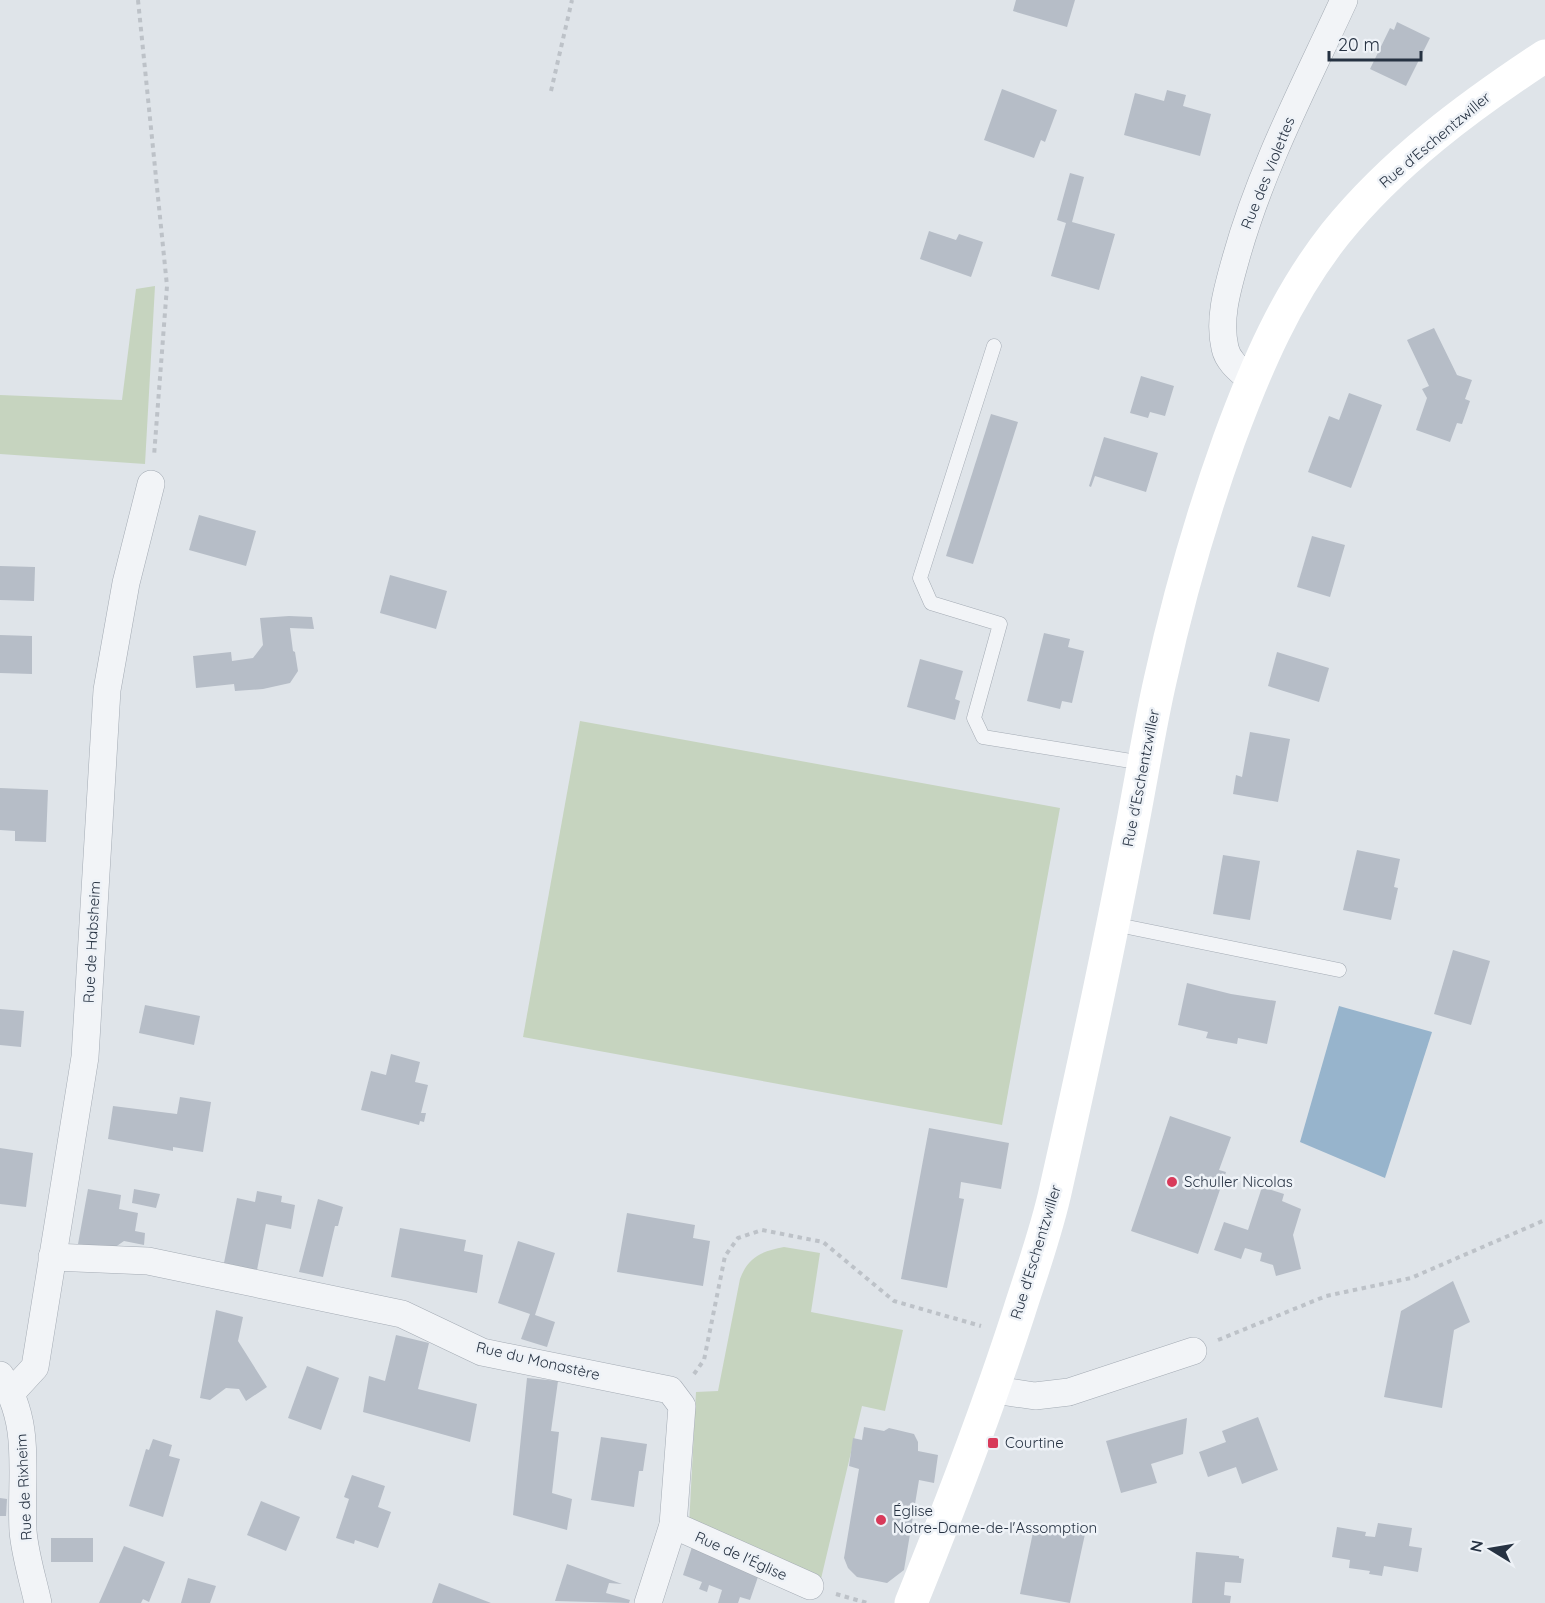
<svg xmlns="http://www.w3.org/2000/svg" width="1545" height="1603" font-family="Quicksand,sans-serif">
<style>
.green{fill:#c6d4bf}
.water{fill:#97b4cc}
.building{fill:#b6bdc7}
.lines{fill:none;stroke-linecap:round;stroke-linejoin:round}
.service-casing{stroke:#a4abb4;stroke-width:15}
.minor-casing{stroke:#a4abb4;stroke-width:28}
.path{stroke:#bdc2c8;stroke-width:4;stroke-dasharray:4.5 4.5;stroke-linecap:butt}
.service{stroke:#f2f4f7;stroke-width:14}
.minor{stroke:#f2f4f7;stroke-width:27}
.secondary{stroke:#fff;stroke-width:33}
.poi-dot{fill:#d83a5a;stroke:#eef2f7;stroke-width:2}
.labels{text-anchor:middle;stroke-width:5;stroke-linejoin:round;paint-order:stroke}
.street-label{font-size:15px;fill:#263242;stroke:#eef2f7}
.poi-label{font-size:15px;fill:#263242;stroke:#eef2f7;text-anchor:start}
</style>
<rect width="100%" height="100%" fill="#dfe4e9"/>
<g class="green">
<path d="M155,286L145,464L0,454V395L122,400L136,289Z"/>
<path d="M580,721L1060,808L1002,1125L523,1037Z"/>
<path d="M784,1247L820,1253L811,1312L903,1330L885,1411L862,1406L820,1583L689,1526L696,1392L718,1391L740,1279C748,1257 762,1251 784,1247Z"/>
</g>
<path class="water" d="M1339,1006L1432,1032L1385,1178L1300,1142Z"/>
<g class="building">
<path d="M1016,0H1075L1067,27L1013,11Z"/>
<path d="M1397,22L1430,38L1406,86L1370,69L1390,28L1394,30Z"/>
<path d="M1002,89L1057,110L1045,142L1041,140L1034,158L984,140Z"/>
<path d="M1167,90L1186,95L1183,106L1211,114L1200,156L1124,135L1135,93L1164,101Z"/>
<path d="M1070,173L1084,177L1072,222L1115,234L1099,290L1051,276L1066,223L1057,220Z"/>
<path d="M929,231L956,240L959,234L983,242L971,277L920,259Z"/>
<path d="M1434,328L1457,375L1472,380L1465,399L1470,401L1462,424L1457,423L1450,442L1416,430L1427,398L1422,389L1429,386L1407,340Z"/>
<path d="M1141,376L1174,386L1165,416L1150,412L1148,418L1130,413Z"/>
<path d="M1349,393L1382,405L1351,488L1308,472L1329,416L1339,420Z"/>
<path d="M991,414L1018,422L973,564L946,556Z"/>
<path d="M1104,437L1158,453L1146,492L1095,476L1091,487L1089,486Z"/>
<path d="M199,515L256,531L246,566L189,550Z"/>
<path d="M1312,536L1345,545L1330,597L1297,587Z"/>
<path d="M0,566L35,567L34,601L0,600Z"/>
<path d="M390,575L447,591L436,629L380,613Z"/>
<path d="M289,616L312,617L314,629L290,628L293,651L295,652L298,671L290,683L263,689L235,691L234,684L196,688L193,656L231,652L232,661L253,658L263,645L260,618Z"/>
<path d="M1044,633L1070,639L1068,647L1084,651L1072,703L1062,701L1060,709L1027,701Z"/>
<path d="M0,635L32,636V674L0,673Z"/>
<path d="M1277,652L1329,668L1319,702L1268,686Z"/>
<path d="M920,659L963,671L955,699L960,701L955,720L907,707Z"/>
<path d="M1250,732L1290,739L1278,802L1233,794L1236,775L1242,777Z"/>
<path d="M0,788L48,790L46,842L15,841V831L0,830Z"/>
<path d="M1357,850L1400,859L1394,887L1398,888L1391,920L1343,910Z"/>
<path d="M1223,855L1260,861L1250,920L1213,914Z"/>
<path d="M1453,950L1490,961L1471,1025L1434,1014Z"/>
<path d="M1187,983L1231,994L1276,1001L1267,1044L1238,1038L1237,1044L1206,1038L1208,1032L1178,1025Z"/>
<path d="M145,1005L200,1016L194,1045L139,1033Z"/>
<path d="M0,1009L24,1011L21,1047L0,1045Z"/>
<path d="M391,1054L420,1062L415,1082L428,1085L421,1113H426L424,1122L420,1121L419,1125L361,1110L371,1071L386,1075Z"/>
<path d="M180,1097L211,1102L203,1152L173,1147V1151L108,1139L113,1106L177,1114Z"/>
<path d="M1170,1116L1231,1137L1219,1170L1226,1172L1198,1254L1131,1231Z"/>
<path d="M929,1128L1009,1143L1001,1189L961,1182L959,1198L964,1199L947,1288L901,1279Z"/>
<path d="M0,1148L33,1153L26,1207L0,1204Z"/>
<path d="M1262,1187L1284,1194L1282,1201L1301,1209L1293,1235L1301,1269L1276,1276L1273,1265L1260,1261L1262,1253L1245,1248L1241,1259L1214,1250L1224,1222L1248,1230Z"/>
<path d="M88,1189L121,1195L119,1209L138,1213L135,1231L145,1233L144,1245L124,1241L111,1250L78,1244Z"/>
<path d="M134,1189L160,1194L156,1208L132,1203Z"/>
<path d="M257,1191L282,1196L281,1202L295,1205L291,1229L266,1224L257,1270L224,1263L237,1198L255,1202Z"/>
<path d="M318,1199L343,1207L338,1226H335L323,1277L299,1272Z"/>
<path d="M627,1213L695,1225L693,1238L710,1241L703,1286L617,1272Z"/>
<path d="M400,1228L466,1240L464,1251L483,1255L477,1293L391,1277Z"/>
<path d="M518,1241L555,1253L535,1315L555,1322L547,1347L521,1339L530,1314L498,1303Z"/>
<path d="M1453,1281L1470,1322L1454,1330L1442,1408L1384,1397L1401,1311Z"/>
<path d="M216,1310L243,1317L238,1341L267,1387L246,1401L239,1389L226,1388L210,1400L200,1398Z"/>
<path d="M396,1335L429,1343L418,1389L477,1404L470,1442L363,1412L369,1376L385,1381Z"/>
<path d="M307,1366L339,1378L321,1430L288,1418Z"/>
<path d="M527,1378L558,1381L551,1431L559,1432L552,1493L572,1499L567,1530L513,1515Z"/>
<path d="M1258,1417L1278,1470L1242,1484L1236,1467L1208,1477L1199,1452L1226,1442L1222,1431Z"/>
<path d="M1187,1418L1183,1454L1151,1464L1157,1483L1121,1493L1106,1441Z"/>
<path d="M864,1427L884,1431L889,1428L914,1434L918,1442V1451L938,1455L934,1483L919,1480L904,1570L887,1583L857,1577L848,1568L844,1558L859,1469L849,1466L853,1438L862,1440Z"/>
<path d="M601,1437L647,1444L643,1471H639L634,1507L591,1500Z"/>
<path d="M153,1439L172,1445L169,1456L180,1459L163,1517L129,1506L146,1449L149,1450Z"/>
<path d="M352,1475L385,1486L378,1507L391,1512L378,1548L355,1540L354,1544L336,1538L349,1499L344,1497Z"/>
<path d="M0,1498L7,1499L6,1516H0Z"/>
<path d="M261,1501L300,1517L286,1551L247,1535Z"/>
<path d="M1035,1523L1085,1534L1070,1603L1020,1594Z"/>
<path d="M1378,1523L1412,1528L1409,1546L1422,1548L1418,1572L1384,1566L1382,1576L1369,1574L1370,1571L1349,1568L1350,1560L1332,1557L1337,1527L1366,1532L1365,1536L1375,1537Z"/>
<rect x="51" y="1538" width="42" height="24"/>
<path d="M124,1546L165,1562L149,1602L143,1599L141,1603H99Z"/>
<path d="M692,1547L759,1574L750,1600L740,1597L738,1603H718L722,1590L709,1585L707,1592L699,1589L702,1582L683,1575Z"/>
<path d="M1196,1552L1239,1556V1558L1244,1559L1241,1583L1225,1582L1224,1595L1231,1596L1230,1603H1192Z"/>
<path d="M567,1564L622,1584L609,1583L606,1593L630,1600L629,1603L555,1601Z"/>
<path d="M188,1578L216,1586L210,1603H181Z"/>
<path d="M439,1583L491,1603H432Z"/>
</g>
<g class="lines">
<g class="service-casing">
<g id="service">
<path d="M994,346L920,578L931,603L1000,624L974,718L983,737L1143,763"/>
<path d="M1113,924L1339,970"/>
</g>
</g>
<g class="minor-casing">
<g id="minor">
<path d="M1251,380C1241,371 1228,362 1225,348C1218,318 1228,287 1236,258C1261,168 1305,85 1344,0"/>
<path d="M52,1257L148,1261L402,1314L482,1352L670,1390L682,1406L673,1525L648,1603"/>
<path d="M0,1375C33,1423 20,1476 23,1531C25,1555 33,1580 38,1603"/>
<path d="M994,1390L1035,1396L1069,1392L1193,1351"/>
<path d="M12,1392L35,1367L85,1057L107,690L126,583L151,484"/>
<path d="M673,1525L810,1586"/>
</g>
</g>
<g class="path">
<path d="M138,0L167,286L154,456"/>
<path d="M551,91L572,0"/>
<path d="M1218,1340L1326,1296L1411,1278L1545,1220"/>
<path d="M694,1374L704,1360L725,1256L738,1238L762,1230L823,1242L894,1301L981,1326"/>
<path d="M836,1594L867,1603"/>
</g>
<use href="#service" class="service"/>
<use href="#minor" class="minor"/>
<path class="secondary" d="M911,1603C950,1507 987,1411 1019,1312C1032,1271 1047,1230 1056,1188C1082,1073 1107,957 1129,842C1140,788 1148,734 1160,681C1178,599 1201,518 1229,440C1256,367 1286,296 1335,234C1393,162 1469,106 1545,56"/>
</g>
<g class="poi-dot">
<circle cx="1172" cy="1182" r="6"/>
<rect x="987" y="1437" width="12" height="12" rx="3"/>
<circle cx="881" cy="1520" r="6"/>
</g>
<g class="labels">
<g class="street-label">
<text transform="translate(1435 140) rotate(-40)" y="5">Rue d'Eschentzwiller</text>
<text transform="translate(1268 173) rotate(-68)" y="5">Rue des Violettes</text>
<text transform="translate(1141 778) rotate(-79)" y="5">Rue d'Eschentzwiller</text>
<text transform="translate(92 942) rotate(-87)" y="5">Rue de Habsheim</text>
<text transform="translate(1036 1252) rotate(-73)" y="5">Rue d'Eschentzwiller</text>
<text transform="translate(538 1361) rotate(13)" y="5">Rue du Monastère</text>
<text transform="translate(24 1487) rotate(-93)" y="5">Rue de Rixheim</text>
<text transform="translate(741 1556) rotate(24)" y="5">Rue de l'Église</text>
</g>
<g class="poi-label">
<text x="1184" y="1187">Schuller Nicolas</text>
<text x="1005" y="1448">Courtine</text>
<text x="893" y="1516">Église<tspan x="893" dy="17">Notre-Dame-de-l'Assomption</tspan></text>
</g>
</g>
<g transform="translate(1491 1549) rotate(281)" stroke="#eef2f7" stroke-width="4.5" paint-order="stroke">
<path d="M0-4.5L10 22L0 15L-10 22Z" fill="#263242"/>
<text y="-9" font-size="16" font-weight="bold" text-anchor="middle" fill="#263242">N</text>
</g>
<path d="M1329 51v9h92v-9" fill="none" stroke="#263242" stroke-width="3"/>
<text x="1338" y="51" font-size="18" fill="#263242" stroke="#eef2f7" stroke-width="4.5" paint-order="stroke">20 m</text>
</svg>
